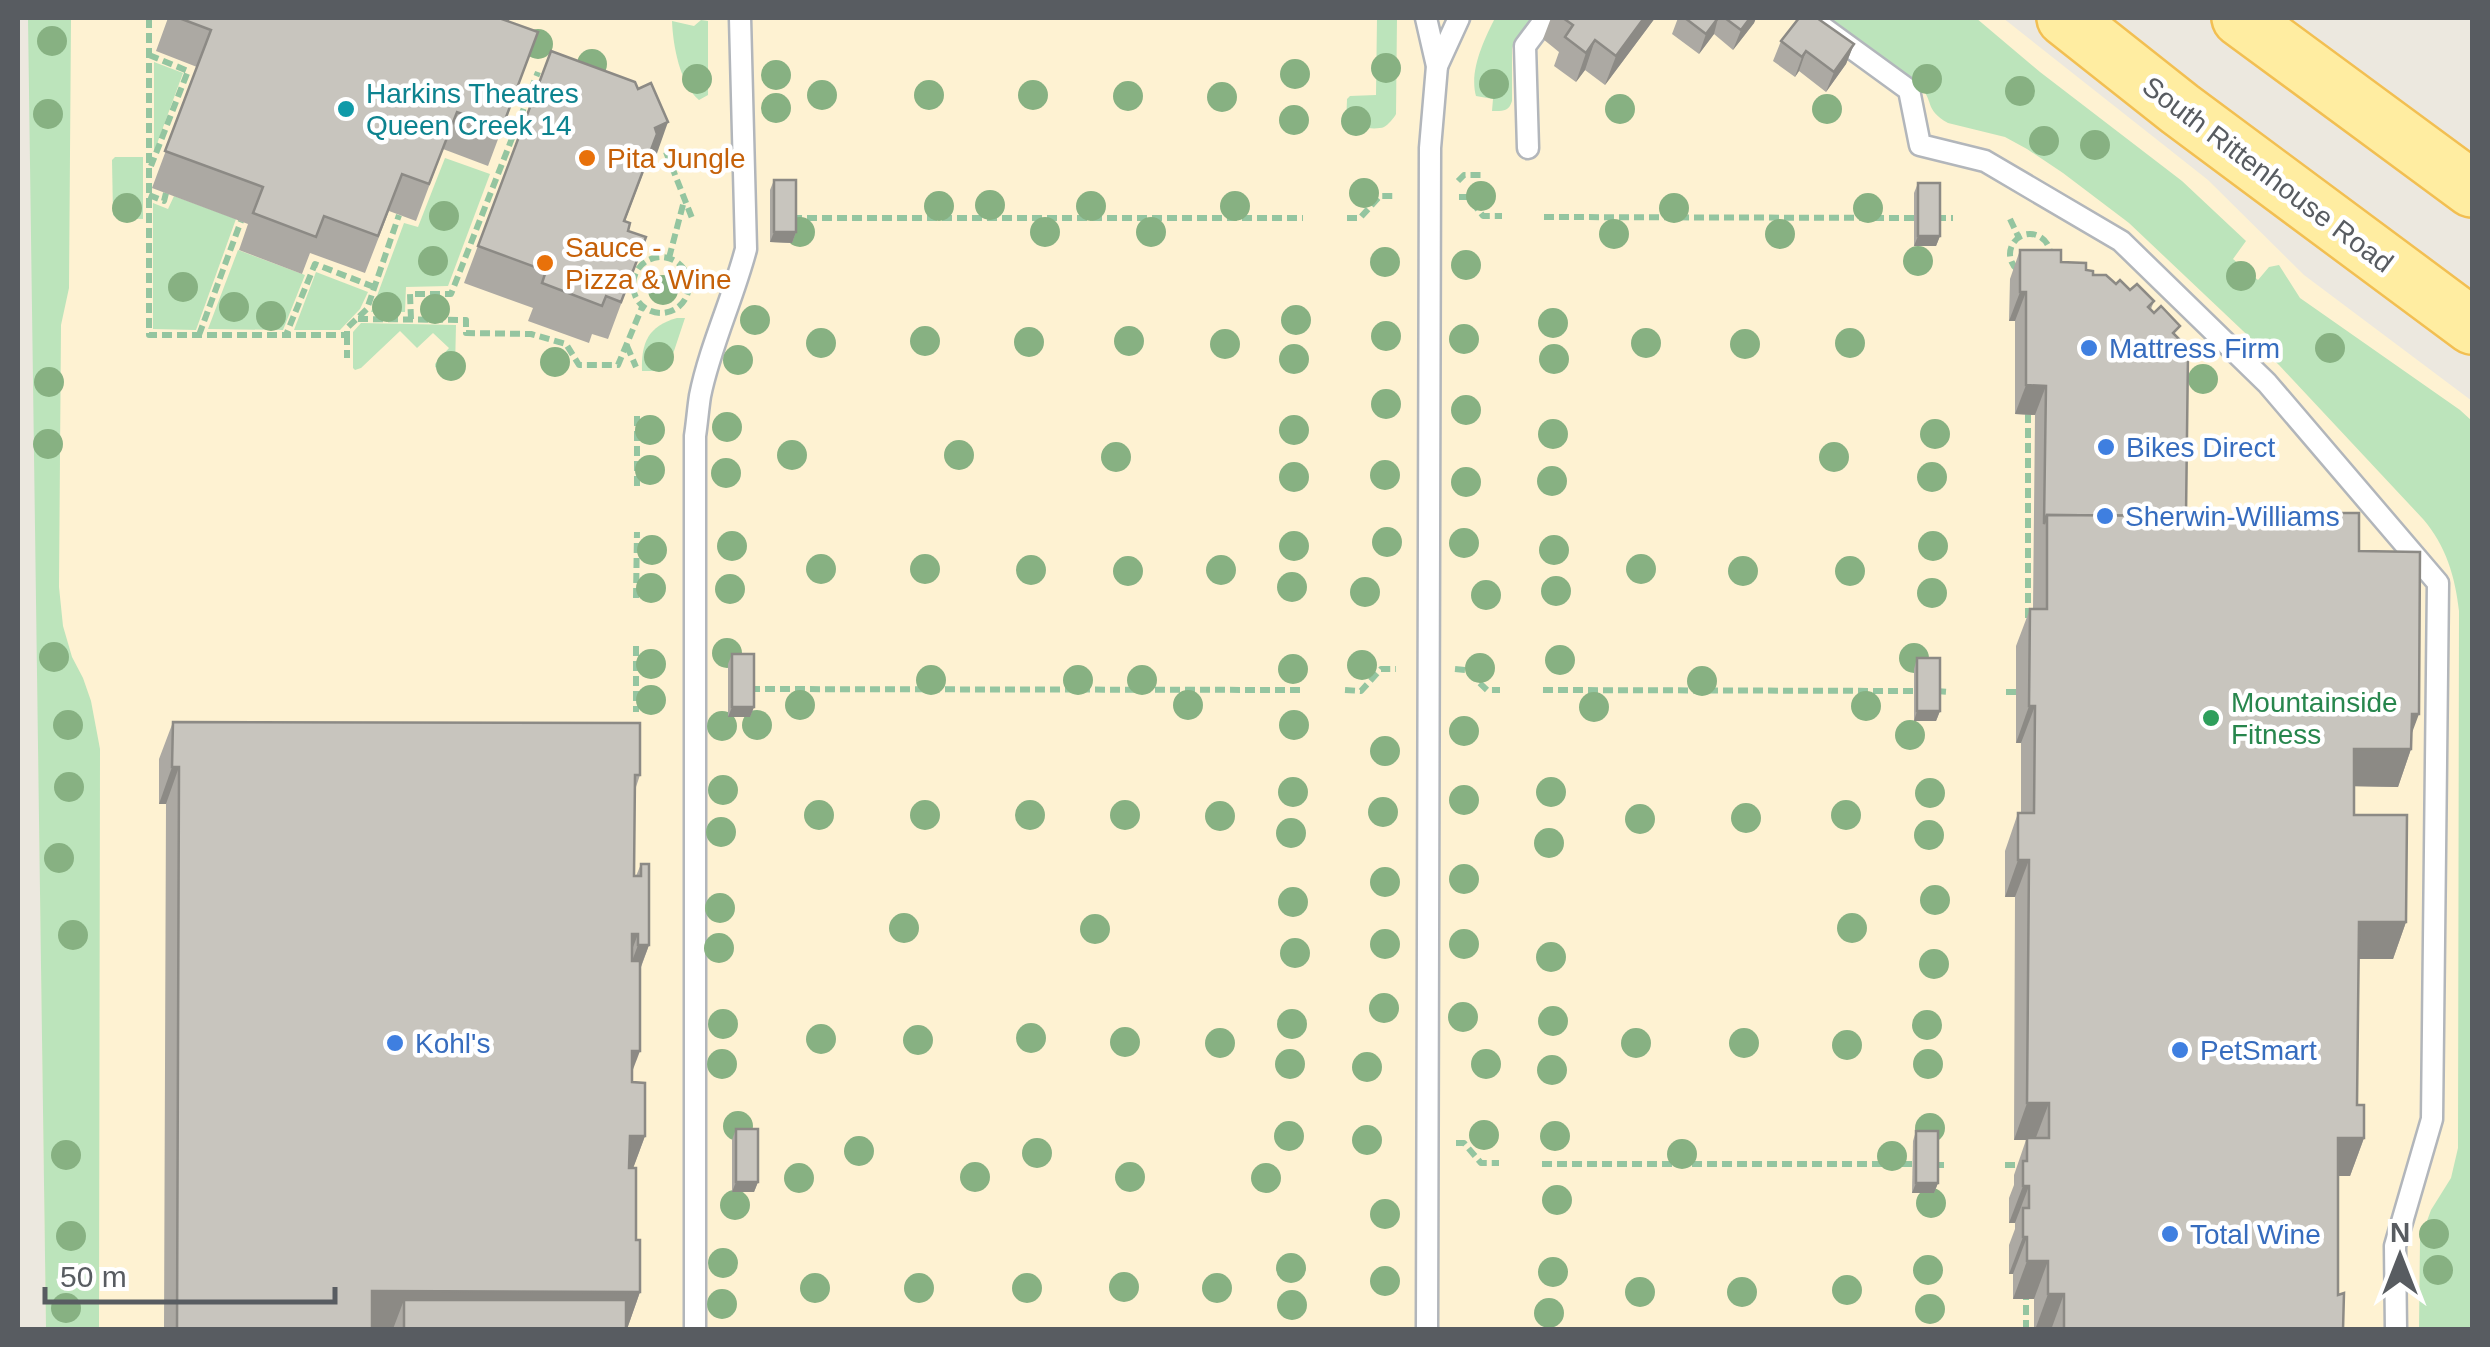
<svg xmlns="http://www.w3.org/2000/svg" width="2490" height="1347" font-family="Helvetica,sans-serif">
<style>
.commercial{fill:#fef2d2}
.green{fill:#bce4bb}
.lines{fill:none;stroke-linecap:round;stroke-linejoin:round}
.service-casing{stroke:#b2b6bb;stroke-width:25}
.primary-casing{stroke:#f2bf52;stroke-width:60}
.path{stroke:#94c5a0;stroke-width:6;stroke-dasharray:10 5;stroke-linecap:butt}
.service{stroke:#fff;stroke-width:20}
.primary{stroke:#ffeda1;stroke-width:55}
.tree{fill:#87b182}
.wall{fill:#aca9a3}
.shaded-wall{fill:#8c8a85}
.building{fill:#c8c5be;stroke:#8c8a85;stroke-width:2.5}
.culture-dot{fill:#0f9aa8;stroke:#fff;stroke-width:4}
.food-dot{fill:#e8710a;stroke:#fff;stroke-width:4}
.shop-dot{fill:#3f7fe0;stroke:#fff;stroke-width:4}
.leisure-dot{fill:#2e9e5b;stroke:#fff;stroke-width:4}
.labels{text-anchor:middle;stroke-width:9;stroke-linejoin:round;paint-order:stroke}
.culture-label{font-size:28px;fill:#0d838f;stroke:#fff;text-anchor:start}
.food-label{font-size:28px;fill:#c56008;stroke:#fff;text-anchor:start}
.street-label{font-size:28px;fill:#585c61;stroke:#fff}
.shop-label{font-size:28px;fill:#366cbe;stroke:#fff;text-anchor:start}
.leisure-label{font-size:28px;fill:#27864d;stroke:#fff;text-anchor:start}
</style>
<rect width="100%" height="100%" fill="#ece8df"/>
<path class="commercial" d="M29,18H2003L2208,180L2304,275L2472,401V1329H46Z"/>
<g class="green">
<path d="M28,18H71L69,288L61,325L59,587L63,626L72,657L83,678L91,701L100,749L99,1329H46Z"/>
<path d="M1377,18H1397L1396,114C1394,118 1388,125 1384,127C1377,130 1357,128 1351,123C1345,118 1347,107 1347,99L1350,96L1376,95Z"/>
<path d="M1495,18H1532L1514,41L1512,49V101C1509,112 1502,111 1492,111L1493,99L1476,96C1469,71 1484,40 1495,18Z"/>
<path d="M1828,18H1976L2040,72L2182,181L2246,241L2233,259L2258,280L2269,267L2279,265L2300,298L2460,410L2472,421V1329H2419L2420,1240L2431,1210L2451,1178L2458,1148L2459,611C2455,576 2446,546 2423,519L2279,365L2129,223L2063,173L2027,149L2005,137L1948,123C1923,109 1935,100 1919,86C1891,61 1858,40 1828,18Z"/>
<path d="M701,20L708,21V95L699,100C680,84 673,46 672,21L694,26Z"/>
<path d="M154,62L183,73L154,152Z"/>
<path d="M115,157H143V219L117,218L113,215L112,160Z"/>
<path d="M445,158L490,174L448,286L406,287L405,312H371L404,223L418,227Z"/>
<path d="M174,196L236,219L196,330L153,329V203L168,209Z"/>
<path d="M238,250L305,275L283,330L208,329Z"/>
<path d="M316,272L368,292L360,309L340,330H294Z"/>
<path d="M677,318H685L669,366L660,371H642C641,343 648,326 677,318Z"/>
<path d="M361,323L456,325L455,369L442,371L435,367V364L449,348L433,333L417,348L400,331L361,368L355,370L353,368V332Z"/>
</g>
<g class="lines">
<g class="service-casing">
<g id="service">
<path d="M1426,18L1437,66L1430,148L1427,1330"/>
<path d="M1810,18L1909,90L1920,145L1985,161L2121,241L2267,383L2438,583L2432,1119L2395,1246L2396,1330"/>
<path d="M1437,66L1459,18"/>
<path d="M1528,148L1525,46L1546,18"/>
<path d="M695,1330V436C697,423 698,409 700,396C710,346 733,299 746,249L740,18"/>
</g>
</g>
<g class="primary-casing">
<g id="primary">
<path d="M2065,18L2180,109L2472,326"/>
<path d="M2240,18L2472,189"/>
</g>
</g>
<g class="path">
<path d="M149,18V335H286"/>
<path d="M149,55L188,71L151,166"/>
<path d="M666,152L692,218"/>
<path d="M1458,181L1464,175H1484"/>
<path d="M149,195L164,201L166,193"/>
<path d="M1459,197H1468L1483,216H1502"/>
<path d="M1544,217L1914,218"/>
<path d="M792,218H1303"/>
<path d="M1347,218H1360L1380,196H1396"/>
<path d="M1936,218H1953"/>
<path d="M2010,219L2018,236"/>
<circle cx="2030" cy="254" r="20"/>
<circle cx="661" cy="285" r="28"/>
<path d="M669,258L684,201"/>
<path d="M374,287L315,264L286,335H347V328L367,309L399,215"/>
<path d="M358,319L466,320V333L531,334L566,344L579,365H618L643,305"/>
<path d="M411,319L410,294H451L538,72"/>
<path d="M199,335L241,221"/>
<path d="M347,335V358"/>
<path d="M627,346L636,367"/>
<path d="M637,416V490"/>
<path d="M636,598L637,532"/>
<path d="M2028,618V414"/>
<path d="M636,646V712"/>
<path d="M1455,669L1466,670L1487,690H1500"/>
<path d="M750,689L1303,690"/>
<path d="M1345,690L1361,691L1381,669H1396"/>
<path d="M1543,690L1914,691"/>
<path d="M1936,691L1950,692"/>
<path d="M2006,692H2016"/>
<path d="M1456,1143H1464L1481,1163H1499"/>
<path d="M1542,1164H1913"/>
<path d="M1934,1165H1948"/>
<path d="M2005,1165H2024"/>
<path d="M2026,1330V1299"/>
</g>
<use href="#service" class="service"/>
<use href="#primary" class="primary"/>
</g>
<g class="tree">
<circle cx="52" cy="41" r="15"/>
<circle cx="538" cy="44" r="15"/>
<circle cx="592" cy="64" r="15"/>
<circle cx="1386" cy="68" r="15"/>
<circle cx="1295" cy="74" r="15"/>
<circle cx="776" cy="75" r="15"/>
<circle cx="697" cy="79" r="15"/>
<circle cx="1927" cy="79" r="15"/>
<circle cx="1494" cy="84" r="15"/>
<circle cx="2020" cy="91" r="15"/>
<circle cx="822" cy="95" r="15"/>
<circle cx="929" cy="95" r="15"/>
<circle cx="1033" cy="95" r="15"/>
<circle cx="1128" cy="96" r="15"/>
<circle cx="1222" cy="97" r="15"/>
<circle cx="776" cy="108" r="15"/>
<circle cx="1620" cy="109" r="15"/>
<circle cx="1827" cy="109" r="15"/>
<circle cx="48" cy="114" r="15"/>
<circle cx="1294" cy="120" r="15"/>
<circle cx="1356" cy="121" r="15"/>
<circle cx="2044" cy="141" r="15"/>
<circle cx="2095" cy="145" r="15"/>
<circle cx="1364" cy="193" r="15"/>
<circle cx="1481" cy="196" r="15"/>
<circle cx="990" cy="205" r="15"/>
<circle cx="939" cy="206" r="15"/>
<circle cx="1091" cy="206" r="15"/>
<circle cx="1235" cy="206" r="15"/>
<circle cx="127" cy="208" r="15"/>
<circle cx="1674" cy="208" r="15"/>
<circle cx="1868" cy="208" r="15"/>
<circle cx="444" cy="216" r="15"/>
<circle cx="800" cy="232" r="15"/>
<circle cx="1045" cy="232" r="15"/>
<circle cx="1151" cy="232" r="15"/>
<circle cx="1614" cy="234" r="15"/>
<circle cx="1780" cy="234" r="15"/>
<circle cx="433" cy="261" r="15"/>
<circle cx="1918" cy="261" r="15"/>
<circle cx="1385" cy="262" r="15"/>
<circle cx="1466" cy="265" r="15"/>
<circle cx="2241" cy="276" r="15"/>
<circle cx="183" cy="287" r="15"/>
<circle cx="663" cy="290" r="15"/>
<circle cx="234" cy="307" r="15"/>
<circle cx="387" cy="307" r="15"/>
<circle cx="435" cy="309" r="15"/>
<circle cx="271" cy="316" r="15"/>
<circle cx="755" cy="320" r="15"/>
<circle cx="1296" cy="320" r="15"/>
<circle cx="1553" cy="323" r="15"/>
<circle cx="1386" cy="336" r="15"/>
<circle cx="1464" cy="339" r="15"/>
<circle cx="925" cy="341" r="15"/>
<circle cx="1129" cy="341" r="15"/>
<circle cx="1029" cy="342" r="15"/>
<circle cx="821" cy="343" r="15"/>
<circle cx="1646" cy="343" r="15"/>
<circle cx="1850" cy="343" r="15"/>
<circle cx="1225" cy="344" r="15"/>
<circle cx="1745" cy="344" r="15"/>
<circle cx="2330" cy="348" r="15"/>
<circle cx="659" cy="357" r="15"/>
<circle cx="1294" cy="359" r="15"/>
<circle cx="1554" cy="359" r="15"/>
<circle cx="738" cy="360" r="15"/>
<circle cx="555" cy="362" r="15"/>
<circle cx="451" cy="366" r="15"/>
<circle cx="2203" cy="379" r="15"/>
<circle cx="49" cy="382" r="15"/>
<circle cx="1386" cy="404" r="15"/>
<circle cx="1466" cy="410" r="15"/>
<circle cx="727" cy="427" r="15"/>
<circle cx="650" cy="430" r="15"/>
<circle cx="1294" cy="430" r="15"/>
<circle cx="1553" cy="434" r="15"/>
<circle cx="1935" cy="434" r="15"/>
<circle cx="48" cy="444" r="15"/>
<circle cx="792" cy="455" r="15"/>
<circle cx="959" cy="455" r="15"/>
<circle cx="1116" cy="457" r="15"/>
<circle cx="1834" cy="457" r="15"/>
<circle cx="650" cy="470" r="15"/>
<circle cx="726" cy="473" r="15"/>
<circle cx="1385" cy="475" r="15"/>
<circle cx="1294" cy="477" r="15"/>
<circle cx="1932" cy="477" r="15"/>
<circle cx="1552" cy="481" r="15"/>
<circle cx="1466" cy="482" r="15"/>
<circle cx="1387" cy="542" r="15"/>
<circle cx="1464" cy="543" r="15"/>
<circle cx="732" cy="546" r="15"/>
<circle cx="1294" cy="546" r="15"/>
<circle cx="1933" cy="546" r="15"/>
<circle cx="652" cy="550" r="15"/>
<circle cx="1554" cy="550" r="15"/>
<circle cx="821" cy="569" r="15"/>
<circle cx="925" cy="569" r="15"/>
<circle cx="1641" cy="569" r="15"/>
<circle cx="1031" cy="570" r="15"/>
<circle cx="1221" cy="570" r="15"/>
<circle cx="1128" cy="571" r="15"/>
<circle cx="1743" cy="571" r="15"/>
<circle cx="1850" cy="571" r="15"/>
<circle cx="1292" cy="587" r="15"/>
<circle cx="651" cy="588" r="15"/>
<circle cx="730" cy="589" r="15"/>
<circle cx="1556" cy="591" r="15"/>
<circle cx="1365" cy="592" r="15"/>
<circle cx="1932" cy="593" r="15"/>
<circle cx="1486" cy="595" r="15"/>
<circle cx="727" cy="653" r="15"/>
<circle cx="54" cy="657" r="15"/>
<circle cx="1914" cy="658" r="15"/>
<circle cx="1560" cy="660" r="15"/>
<circle cx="651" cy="664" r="15"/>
<circle cx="1362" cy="665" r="15"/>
<circle cx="1480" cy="668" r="15"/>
<circle cx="1293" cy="669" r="15"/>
<circle cx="931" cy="680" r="15"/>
<circle cx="1078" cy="680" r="15"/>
<circle cx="1142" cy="680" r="15"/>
<circle cx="1702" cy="681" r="15"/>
<circle cx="651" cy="700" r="15"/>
<circle cx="800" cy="705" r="15"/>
<circle cx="1188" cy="705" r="15"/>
<circle cx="1866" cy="706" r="15"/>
<circle cx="1594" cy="707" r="15"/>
<circle cx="68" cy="725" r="15"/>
<circle cx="757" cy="725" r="15"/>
<circle cx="1294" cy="725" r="15"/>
<circle cx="722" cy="726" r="15"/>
<circle cx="1464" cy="731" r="15"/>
<circle cx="1910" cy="735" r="15"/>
<circle cx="1385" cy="751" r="15"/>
<circle cx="69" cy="787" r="15"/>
<circle cx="723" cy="790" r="15"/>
<circle cx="1293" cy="792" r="15"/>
<circle cx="1551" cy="792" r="15"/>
<circle cx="1930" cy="793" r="15"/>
<circle cx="1464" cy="800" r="15"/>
<circle cx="1383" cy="812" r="15"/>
<circle cx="819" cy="815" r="15"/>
<circle cx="925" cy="815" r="15"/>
<circle cx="1030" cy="815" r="15"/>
<circle cx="1125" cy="815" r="15"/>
<circle cx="1846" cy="815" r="15"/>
<circle cx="1220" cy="816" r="15"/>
<circle cx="1746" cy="818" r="15"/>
<circle cx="1640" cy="819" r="15"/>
<circle cx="721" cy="832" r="15"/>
<circle cx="1291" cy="833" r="15"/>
<circle cx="1929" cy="835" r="15"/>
<circle cx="1549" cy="843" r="15"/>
<circle cx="59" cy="858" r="15"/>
<circle cx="1464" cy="879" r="15"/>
<circle cx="1385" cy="882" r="15"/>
<circle cx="1935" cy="900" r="15"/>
<circle cx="1293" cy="902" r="15"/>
<circle cx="720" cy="908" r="15"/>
<circle cx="904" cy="928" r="15"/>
<circle cx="1852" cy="928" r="15"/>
<circle cx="1095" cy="929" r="15"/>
<circle cx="73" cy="935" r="15"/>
<circle cx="1385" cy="944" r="15"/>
<circle cx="1464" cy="944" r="15"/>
<circle cx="719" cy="948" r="15"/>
<circle cx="1295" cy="953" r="15"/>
<circle cx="1551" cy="957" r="15"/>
<circle cx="1934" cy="964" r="15"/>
<circle cx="1384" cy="1008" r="15"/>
<circle cx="1463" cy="1017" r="15"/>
<circle cx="1553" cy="1021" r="15"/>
<circle cx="723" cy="1024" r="15"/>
<circle cx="1292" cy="1024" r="15"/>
<circle cx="1927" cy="1025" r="15"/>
<circle cx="1031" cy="1038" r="15"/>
<circle cx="821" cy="1039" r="15"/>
<circle cx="918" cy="1040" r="15"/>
<circle cx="1125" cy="1042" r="15"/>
<circle cx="1220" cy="1043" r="15"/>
<circle cx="1636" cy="1043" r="15"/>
<circle cx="1744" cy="1043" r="15"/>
<circle cx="1847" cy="1045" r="15"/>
<circle cx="722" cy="1064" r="15"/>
<circle cx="1290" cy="1064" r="15"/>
<circle cx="1486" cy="1064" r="15"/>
<circle cx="1928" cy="1064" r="15"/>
<circle cx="1367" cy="1067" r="15"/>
<circle cx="1552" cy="1070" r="15"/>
<circle cx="738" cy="1126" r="15"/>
<circle cx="1930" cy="1128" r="15"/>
<circle cx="1484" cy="1135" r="15"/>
<circle cx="1289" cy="1136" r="15"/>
<circle cx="1555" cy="1136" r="15"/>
<circle cx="1367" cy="1140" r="15"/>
<circle cx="859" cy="1151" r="15"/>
<circle cx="1037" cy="1153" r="15"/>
<circle cx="1682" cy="1154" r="15"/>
<circle cx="66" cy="1155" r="15"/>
<circle cx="1892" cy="1156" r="15"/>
<circle cx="975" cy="1177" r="15"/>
<circle cx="1130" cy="1177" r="15"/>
<circle cx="799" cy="1178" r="15"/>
<circle cx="1266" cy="1178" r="15"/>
<circle cx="1557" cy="1200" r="15"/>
<circle cx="1931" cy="1203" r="15"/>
<circle cx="735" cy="1205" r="15"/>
<circle cx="1385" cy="1214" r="15"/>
<circle cx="2434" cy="1234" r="15"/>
<circle cx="71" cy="1236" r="15"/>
<circle cx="723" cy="1263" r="15"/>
<circle cx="1291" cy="1268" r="15"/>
<circle cx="1928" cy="1270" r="15"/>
<circle cx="2438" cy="1270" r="15"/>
<circle cx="1553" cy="1272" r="15"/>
<circle cx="1385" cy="1281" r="15"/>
<circle cx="1124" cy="1287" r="15"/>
<circle cx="815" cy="1288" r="15"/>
<circle cx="919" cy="1288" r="15"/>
<circle cx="1027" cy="1288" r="15"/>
<circle cx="1217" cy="1288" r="15"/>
<circle cx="1847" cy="1290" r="15"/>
<circle cx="1640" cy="1292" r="15"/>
<circle cx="1742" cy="1292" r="15"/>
<circle cx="722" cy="1304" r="15"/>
<circle cx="1292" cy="1305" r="15"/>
<circle cx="66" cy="1308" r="15"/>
<circle cx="1930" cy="1309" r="15"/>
<circle cx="1549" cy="1313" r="15"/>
</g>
<g class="wall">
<path d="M168,18H499L538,32L488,166L443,149L416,221L389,211L365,273L310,253L302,274L239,250L248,224L152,188L197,67L156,51Z"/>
<path d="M1551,18H1655L1605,85L1585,70L1576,82L1554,66L1559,52L1543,39Z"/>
<path d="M1678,18H1756L1754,23L1733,50L1714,34L1699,54L1672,34Z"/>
<path d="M1781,41L1854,44L1846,64L1826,92L1799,71L1795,77L1773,61Z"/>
<path d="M551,51L655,159L647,163L625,221L628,231L646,237L608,339L592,334L589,343L528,321L533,308L464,283Z"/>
<path d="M774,180L796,232L792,243L770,242V190Z"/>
<path d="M1918,183L1940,236L1936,246H1914V193Z"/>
<path d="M2020,250L2086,270L2154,301L2151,309L2181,341L2180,345L2186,516L2311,517L2312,513L2359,551L2412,734L2411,749L2398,787L2354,786V815L2406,922L2393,959H2359L2357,1105L2364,1138L2350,1176H2338V1295L2343,1330H2034V1299H2013V1274H2009V1245L2015,1229V1223H2009V1198L2014,1185V1175L2026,1140H2014L2015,897H2005V851L2018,813H2021V743H2016V646L2030,609H2033L2035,415L2015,414V321H2009L2010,279Z"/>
<path d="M732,654L754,707L750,717H728V664Z"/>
<path d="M1917,658L1940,711L1936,721H1914V669Z"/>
<path d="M173,722L640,775L635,790L634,876H636L641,864L649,945L640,970L632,1082L645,1136L633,1168L636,1240L640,1292L627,1329L164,1330L166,804H159V759Z"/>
<path d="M736,1129L758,1182L754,1192H732V1140Z"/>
<path d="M1916,1131L1938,1183L1934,1193H1912L1913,1141Z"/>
</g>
<g class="shaded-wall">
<path d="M1644,18H1655L1605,85L1616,56Z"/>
<path d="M1718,18L1714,34L1699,54L1706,34Z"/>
<path d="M1750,18H1756L1754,23L1733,50L1741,30Z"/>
<path d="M1595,40L1585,70L1576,82L1586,53Z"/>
<path d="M1854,44L1846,64L1826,92L1834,72Z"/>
<path d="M1806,51L1799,71L1795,77L1802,57Z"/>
<path d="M668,122L655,159L647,163L655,128Z"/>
<path d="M774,232H796L792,243L770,242Z"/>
<path d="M1918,236H1940L1936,246H1914Z"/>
<path d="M2020,292H2026L2015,321H2009Z"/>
<path d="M2026,385L2046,386L2035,415L2015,414Z"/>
<path d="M2029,706H2035L2021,743H2016Z"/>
<path d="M732,707H754L750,717H728Z"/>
<path d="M1917,711H1940L1936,721H1914Z"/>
<path d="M2412,714H2419L2406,749H2411L2398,787L2340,786L2354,749Z"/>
<path d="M172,767H179L166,804H159Z"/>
<path d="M2018,860H2029L2015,897H2005Z"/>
<path d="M2359,922H2406L2393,959H2346Z"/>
<path d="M632,934H638L624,971Z"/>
<path d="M638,945H649L635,982H624Z"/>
<path d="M632,1051H640L626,1088Z"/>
<path d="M2027,1103H2049L2035,1140H2014Z"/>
<path d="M630,1136H645L631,1174H616Z"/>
<path d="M2338,1138H2364L2350,1176H2325Z"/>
<path d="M736,1182H758L754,1192H732Z"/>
<path d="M1916,1183H1938L1934,1193H1912Z"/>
<path d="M2023,1186H2029L2015,1223H2009Z"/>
<path d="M2023,1237H2027L2013,1274H2009Z"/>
<path d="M2027,1261H2048L2034,1299H2013Z"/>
<path d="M372,1291L640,1292L627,1329L404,1300L393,1329H358Z"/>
<path d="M2048,1294H2064L2051,1330H2035Z"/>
</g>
<g class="building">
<path d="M179,18H499L538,32L502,128L457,112L429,184L402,174L378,236L324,216L316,237L253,213L263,187L165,151L211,30Z"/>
<path d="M1563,18H1644L1616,56L1595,40L1586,53L1565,37L1573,25Z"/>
<path d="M1685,18H1718L1706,34Z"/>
<path d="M1725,18H1750L1741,30Z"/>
<path d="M1799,18H1817L1854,44L1834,72L1806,51L1802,57L1781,41Z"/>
<path d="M551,51L635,82L638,89L651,83L668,122L655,128L657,134L624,221L630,223L628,231L646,237L621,302L606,296L602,306L542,283L546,271L478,246Z"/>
<rect x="774" y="180" width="22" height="52"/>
<rect x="1918" y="183" width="22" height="53"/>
<path d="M2020,250H2061V262L2086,263V270L2093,271V275H2106L2116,284L2120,280L2130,290L2137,284L2154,301L2148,307L2154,313L2161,306L2180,326L2173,333L2181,341L2178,344L2188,353L2186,516L2047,515L2044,524L2046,386L2026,385V292H2020Z"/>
<path d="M2312,513H2359V551L2420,552L2419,714H2412L2411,749H2354V815H2407L2406,922H2359L2357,1105H2364V1138H2338V1295L2344,1293L2343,1330H2064V1294H2048V1261H2027V1237H2023V1208H2029V1186H2023V1161H2027V1138H2049V1103H2027L2029,860H2018V813H2034L2035,706H2029L2030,609H2047V515L2312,517Z"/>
<rect x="732" y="654" width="22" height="53"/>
<rect x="1917" y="658" width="23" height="53"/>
<path d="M173,722L640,723V775H635L634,876H641V864H649V945H638V934H632V961H640V1051H632V1082L645,1083V1136H630L629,1168H636V1240H640V1292L372,1291V1330H177L179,767H172Z"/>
<rect x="736" y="1129" width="22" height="53"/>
<rect x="1916" y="1131" width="22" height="52"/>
<rect x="404" y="1300" width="222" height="30"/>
</g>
<circle class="culture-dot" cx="346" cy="109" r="10"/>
<g class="food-dot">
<circle cx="587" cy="158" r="10"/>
<circle cx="545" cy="263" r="10"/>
</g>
<g class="shop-dot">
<circle cx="2089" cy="348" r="10"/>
<circle cx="2106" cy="447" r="10"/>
<circle cx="2105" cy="516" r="10"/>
<circle cx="395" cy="1043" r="10"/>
<circle cx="2180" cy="1050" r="10"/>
<circle cx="2170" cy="1234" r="10"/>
</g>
<circle class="leisure-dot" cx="2211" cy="718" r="10"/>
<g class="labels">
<g class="culture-label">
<text x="366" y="103">Harkins Theatres<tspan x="366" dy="32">Queen Creek 14</tspan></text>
</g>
<g class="food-label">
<text x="607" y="168">Pita Jungle</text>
<text x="565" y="257">Sauce -<tspan x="565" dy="32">Pizza &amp; Wine</tspan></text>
</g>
<g class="street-label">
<text transform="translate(2268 174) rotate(37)" y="10">South Rittenhouse Road</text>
</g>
<g class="shop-label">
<text x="2109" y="358">Mattress Firm</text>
<text x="2126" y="457">Bikes Direct</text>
<text x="2125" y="526">Sherwin-Williams</text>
<text x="415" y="1053">Kohl's</text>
<text x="2200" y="1060">PetSmart</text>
<text x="2190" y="1244">Total Wine</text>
</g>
<g class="leisure-label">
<text x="2231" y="712">Mountainside<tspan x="2231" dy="32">Fitness</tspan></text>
</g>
</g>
<rect width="2490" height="1347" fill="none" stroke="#585c61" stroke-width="40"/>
<g transform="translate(2400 1257)" stroke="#ffffff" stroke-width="8" paint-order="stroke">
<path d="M0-8L18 38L0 25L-18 38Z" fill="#585c61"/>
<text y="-15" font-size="28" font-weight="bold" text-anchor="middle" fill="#585c61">N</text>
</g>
<path d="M45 1287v15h290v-15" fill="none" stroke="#585c61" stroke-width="5"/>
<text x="60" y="1287" font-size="30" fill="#585c61" stroke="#ffffff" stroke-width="8" paint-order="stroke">50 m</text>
</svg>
